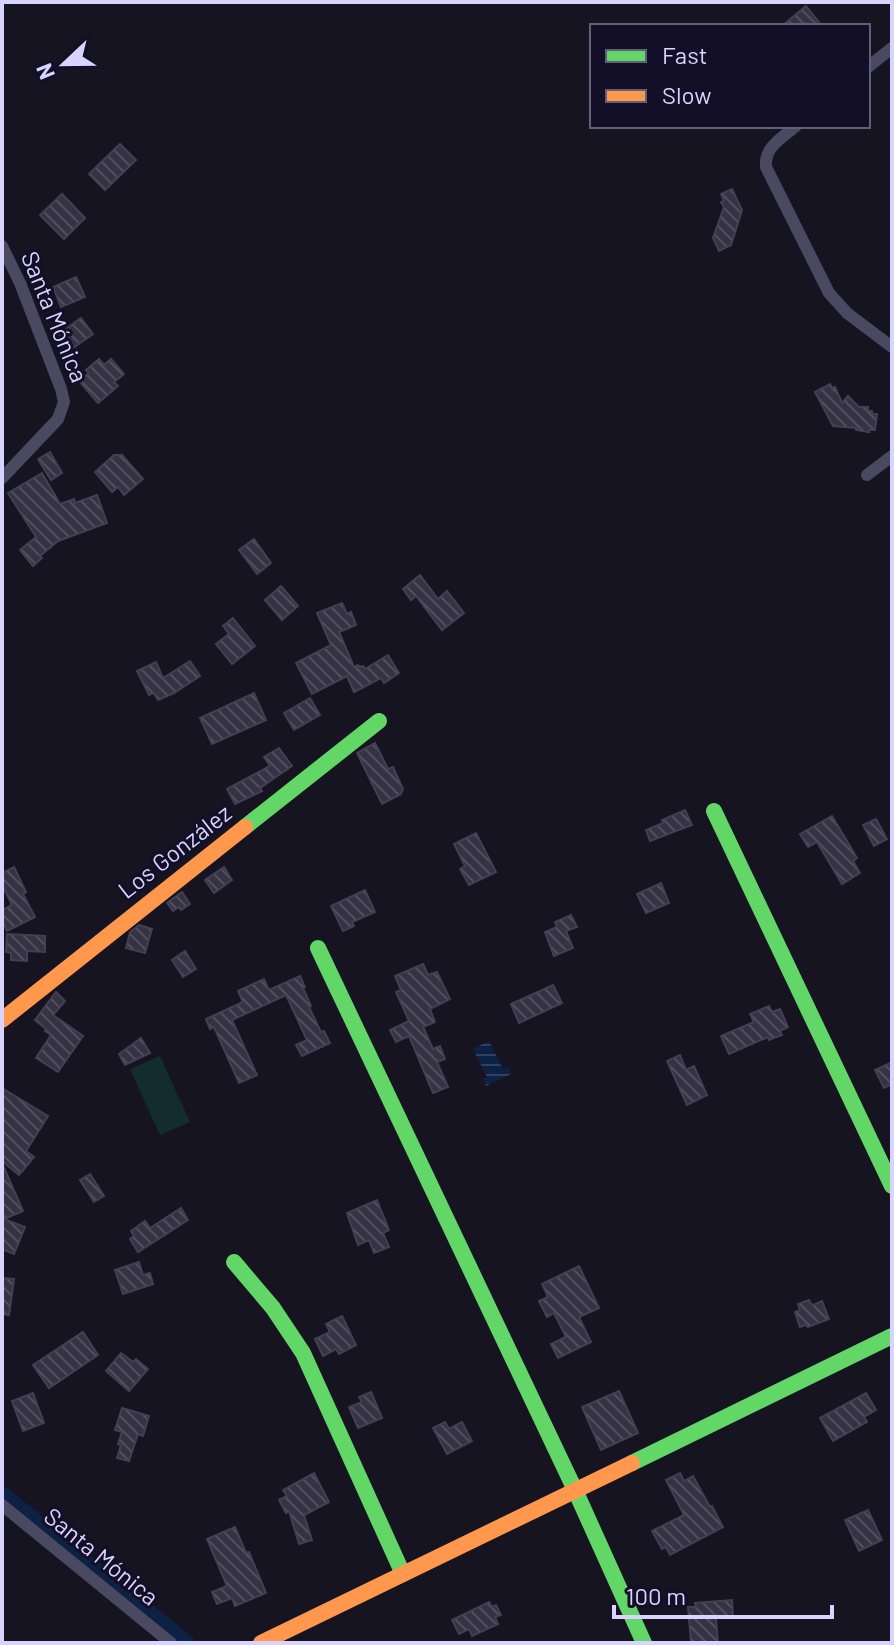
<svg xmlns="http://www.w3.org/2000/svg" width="894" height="1645" font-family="Barlow,sans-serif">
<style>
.pitch{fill:#132c2d}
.water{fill:url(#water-rules)}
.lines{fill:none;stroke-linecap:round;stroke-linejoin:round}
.canal{stroke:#0d2144;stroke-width:16}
.building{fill:url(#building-back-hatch);stroke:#433f54;stroke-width:2}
.street{stroke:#4a4962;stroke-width:12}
.fast{stroke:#63d668;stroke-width:16}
.slow{stroke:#ff974d;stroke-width:16}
.labels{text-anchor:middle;stroke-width:6;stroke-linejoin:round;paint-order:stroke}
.street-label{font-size:24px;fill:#d9d4ff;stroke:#130f26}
</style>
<defs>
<pattern id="water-rules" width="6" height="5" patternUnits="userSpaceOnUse" patternTransform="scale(2)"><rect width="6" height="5" fill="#0d2144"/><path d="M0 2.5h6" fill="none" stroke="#304060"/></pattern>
<pattern id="building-back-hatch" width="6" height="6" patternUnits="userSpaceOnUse" patternTransform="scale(2)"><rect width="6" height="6" fill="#343243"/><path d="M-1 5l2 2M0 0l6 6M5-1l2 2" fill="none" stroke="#514f5f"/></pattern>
</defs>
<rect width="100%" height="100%" fill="#161421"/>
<path class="pitch" d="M160,1056L190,1122L160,1135L130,1069Z"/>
<path class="water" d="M489,1041L503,1069L508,1067L511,1074L486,1086L483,1079L487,1077L473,1049Z"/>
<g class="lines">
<path class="canal" d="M2,1494L187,1643"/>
</g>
<g class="building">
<path d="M806,6L822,26H782Z"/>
<path d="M120,144L136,160L105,190L89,174Z"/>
<path d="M732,189L742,210L731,245L719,251L713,238L724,207L721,202L724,201L721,194Z"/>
<path d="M62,194L85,218L64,239L40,215Z"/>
<path d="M76,277L85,297L61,307L53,287Z"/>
<path d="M81,318L93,334L67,352L56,336Z"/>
<path d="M99,359L104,365L111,359L124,374L114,382L118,386L98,403L79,381L89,373L86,370Z"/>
<path d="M830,384L832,388L835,387L842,403L848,396L859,407H868V411H872V414H877L875,430H869V432L856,430V428L833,426L815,392Z"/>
<path d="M50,452L62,473L51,480L38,459Z"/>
<path d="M114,455H122L143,479L124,495L118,487L112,492L95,472Z"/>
<path d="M42,473L60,504L74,499L75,503L97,495L107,523L58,541L40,556L42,558L33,566L20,550L36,537L8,493Z"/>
<path d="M254,539L271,563L257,574L239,550Z"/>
<path d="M420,575L438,599L447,591L464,613L442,630L416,596L411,600L403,589Z"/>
<path d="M281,586L298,606L282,620L265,600Z"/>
<path d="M342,603L347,614L351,612L356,625L339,632L354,667L358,665L360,667L363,666L365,669L388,655L399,673L384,683L381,678L354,692L347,676L312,694L296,663L331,645L317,613Z"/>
<path d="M233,618L255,646L232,664L216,644L229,634L223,626Z"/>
<path d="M190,661L200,676L174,693L158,700L154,693L149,695L137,671L156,662L163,678Z"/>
<path d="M254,693L266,720L212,744L200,718Z"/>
<path d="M310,698L320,715L294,730L284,713Z"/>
<path d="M375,743L388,769L393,767L403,789L401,794L382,804L357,753Z"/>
<path d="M279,748L292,766L260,788L262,791L235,804L227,789L270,766L264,757Z"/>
<path d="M685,810L692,825L650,841L646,830L663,823L662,820Z"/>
<path d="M832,816L857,858L853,861L860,873L842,884L817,842L808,847L800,834Z"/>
<path d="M876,819L887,839L874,846L863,825Z"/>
<path d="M476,833L496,872L469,885L460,869L465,866L454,844Z"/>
<path d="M14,867L26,892L23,894L35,917L7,931L2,920V910L12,905L2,885V873Z"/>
<path d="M224,867L232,880L214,893L205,880Z"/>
<path d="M661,883L669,903L646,913L637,894Z"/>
<path d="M365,890L375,912L352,922L354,926L343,931L331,906Z"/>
<path d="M182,892L190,904L181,910L179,907L173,911L167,903Z"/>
<path d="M571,915L577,927L566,931L573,948L554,956L545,932L557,927L555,922Z"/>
<path d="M139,925L152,929L145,953L126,948L130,932Z"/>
<path d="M7,934L45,936V952L27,951V961L11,960V953L6,952Z"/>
<path d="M185,951L196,969L183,977L172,960Z"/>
<path d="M423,964L428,975L437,972L450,999L430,1009L435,1022L423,1027L433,1049L440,1046L445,1059L437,1062L448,1087L433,1093L409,1036L396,1042L390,1030L409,1021L396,992L401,990L395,976Z"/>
<path d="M300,976L305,987L303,988L311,1006L309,1007L321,1032L324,1031L330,1043L302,1056L296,1045L307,1040L286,995L232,1020L257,1075L239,1083L214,1027L210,1029L206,1019L243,1002L238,991L264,979L269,990Z"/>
<path d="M553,985L562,1003L519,1023L511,1004Z"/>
<path d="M56,992L65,1001L53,1015L83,1036L58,1072L36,1058L51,1035L45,1031L46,1029L35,1020Z"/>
<path d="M769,1006L772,1012L780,1009L788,1027L780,1031L782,1035L769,1040L768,1037L729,1054L721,1036L754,1022L750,1014Z"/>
<path d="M141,1038L150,1053L125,1065L119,1054Z"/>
<path d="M680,1055L686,1070L694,1066L707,1095L687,1105L667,1061Z"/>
<path d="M892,1062V1084L884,1088L875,1070Z"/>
<path d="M2,1088L48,1116L26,1151L34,1157L19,1175L2,1161Z"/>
<path d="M2,1163L23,1211L4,1219L25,1227L14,1254L2,1249Z"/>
<path d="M90,1174L104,1196L94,1202L80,1180Z"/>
<path d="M377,1200L389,1230L383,1233L389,1247L374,1253L369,1240L358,1245L347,1213Z"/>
<path d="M181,1208L188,1220L138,1252L130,1239L134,1236L131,1231L145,1221L150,1228Z"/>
<path d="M139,1262L143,1275L150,1273L153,1284L123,1294L115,1270Z"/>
<path d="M579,1266L599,1308L579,1317L591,1342L558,1358L551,1344L566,1337L554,1313L547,1317L539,1301L548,1297L542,1284Z"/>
<path d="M2,1278L14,1279L9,1315L2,1314Z"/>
<path d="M809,1300L811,1304L813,1305L822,1301L829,1319L808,1327L805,1325L800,1327L795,1312L800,1310L798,1304Z"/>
<path d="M342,1316L356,1345L339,1354L336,1349L323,1356L315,1339L330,1332L326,1324Z"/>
<path d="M83,1332L98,1355L49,1388L33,1365Z"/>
<path d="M121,1353L133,1362L136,1359L148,1369L129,1391L106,1371Z"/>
<path d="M619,1391L638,1433L601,1450L582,1407Z"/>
<path d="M371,1392L382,1418L358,1428L349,1407L362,1402L359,1397Z"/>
<path d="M33,1393L44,1423L23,1431L12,1401Z"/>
<path d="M866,1393L876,1410L864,1417L867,1422L833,1441L820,1418Z"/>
<path d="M122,1408L149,1416L143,1436L138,1434L129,1461L117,1458L121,1445L118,1444L122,1432L115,1430Z"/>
<path d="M445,1422L449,1429L462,1422L472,1441L447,1454L433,1428Z"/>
<path d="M314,1473L329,1502L304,1515L312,1540L299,1544L289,1511L286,1513L279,1500L287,1496L283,1490Z"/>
<path d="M680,1473L684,1481L693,1476L710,1507L712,1506L723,1527L670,1555L666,1547L662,1549L652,1531L684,1515L666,1480Z"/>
<path d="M868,1510L882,1540L859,1551L845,1520Z"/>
<path d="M235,1527L246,1553L249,1552L266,1593L235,1606L232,1598L217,1604L212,1592L227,1586L207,1539Z"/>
<path d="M732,1600L733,1617L716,1618L718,1643H691L688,1607H696L695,1603Z"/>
<path d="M489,1602L492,1607L496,1605L501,1615L495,1617L498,1624L472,1636L469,1629L459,1634L452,1620Z"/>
</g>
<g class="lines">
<g class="street">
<path d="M868,67L892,48"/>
<path d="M796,126C782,138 764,147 766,167L829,293L847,313L892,347"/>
<path d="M2,246L20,283L61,389L64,402L58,419L2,478"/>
<path d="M867,475L892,456"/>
<path d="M2,1505L171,1643"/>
</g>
<g class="fast">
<path d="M714,811L892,1186"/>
<path d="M245,827L379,721"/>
<path d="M318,948L575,1490L644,1643"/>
<path d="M234,1262L273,1308L303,1353L403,1574"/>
<path d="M632,1463L892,1336"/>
</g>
<g class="slow">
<path d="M2,1020L245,827"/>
<path d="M261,1643L632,1463"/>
</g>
</g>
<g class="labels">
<g class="street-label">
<text transform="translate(54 317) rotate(68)" y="8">Santa Mónica</text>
<text transform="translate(175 852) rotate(-38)" y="8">Los González</text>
<text transform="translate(101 1557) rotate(39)" y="8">Santa Mónica</text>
</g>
</g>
<rect width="894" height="1645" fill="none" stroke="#d9d4ff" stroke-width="8"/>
<rect x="590" y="24" width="280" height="104" fill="#130f26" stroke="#625e7d" stroke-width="2"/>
<rect x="606" y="50" width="40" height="12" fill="#63d668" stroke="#625e7d" stroke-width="2"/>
<text x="662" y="64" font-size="24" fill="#d9d4ff">Fast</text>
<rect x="606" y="90" width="40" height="12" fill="#ff974d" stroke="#625e7d" stroke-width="2"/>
<text x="662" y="104" font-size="24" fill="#d9d4ff">Slow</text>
<g transform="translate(64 64) rotate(248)" stroke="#130f26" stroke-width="6" paint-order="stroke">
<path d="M0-6L14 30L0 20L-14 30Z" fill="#d9d4ff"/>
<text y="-12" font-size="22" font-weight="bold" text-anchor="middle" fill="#d9d4ff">N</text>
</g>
<path d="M614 1605v12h218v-12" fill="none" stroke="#d9d4ff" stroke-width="4"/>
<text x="626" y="1605" font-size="24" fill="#d9d4ff" stroke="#130f26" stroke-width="6" paint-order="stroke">100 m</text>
</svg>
